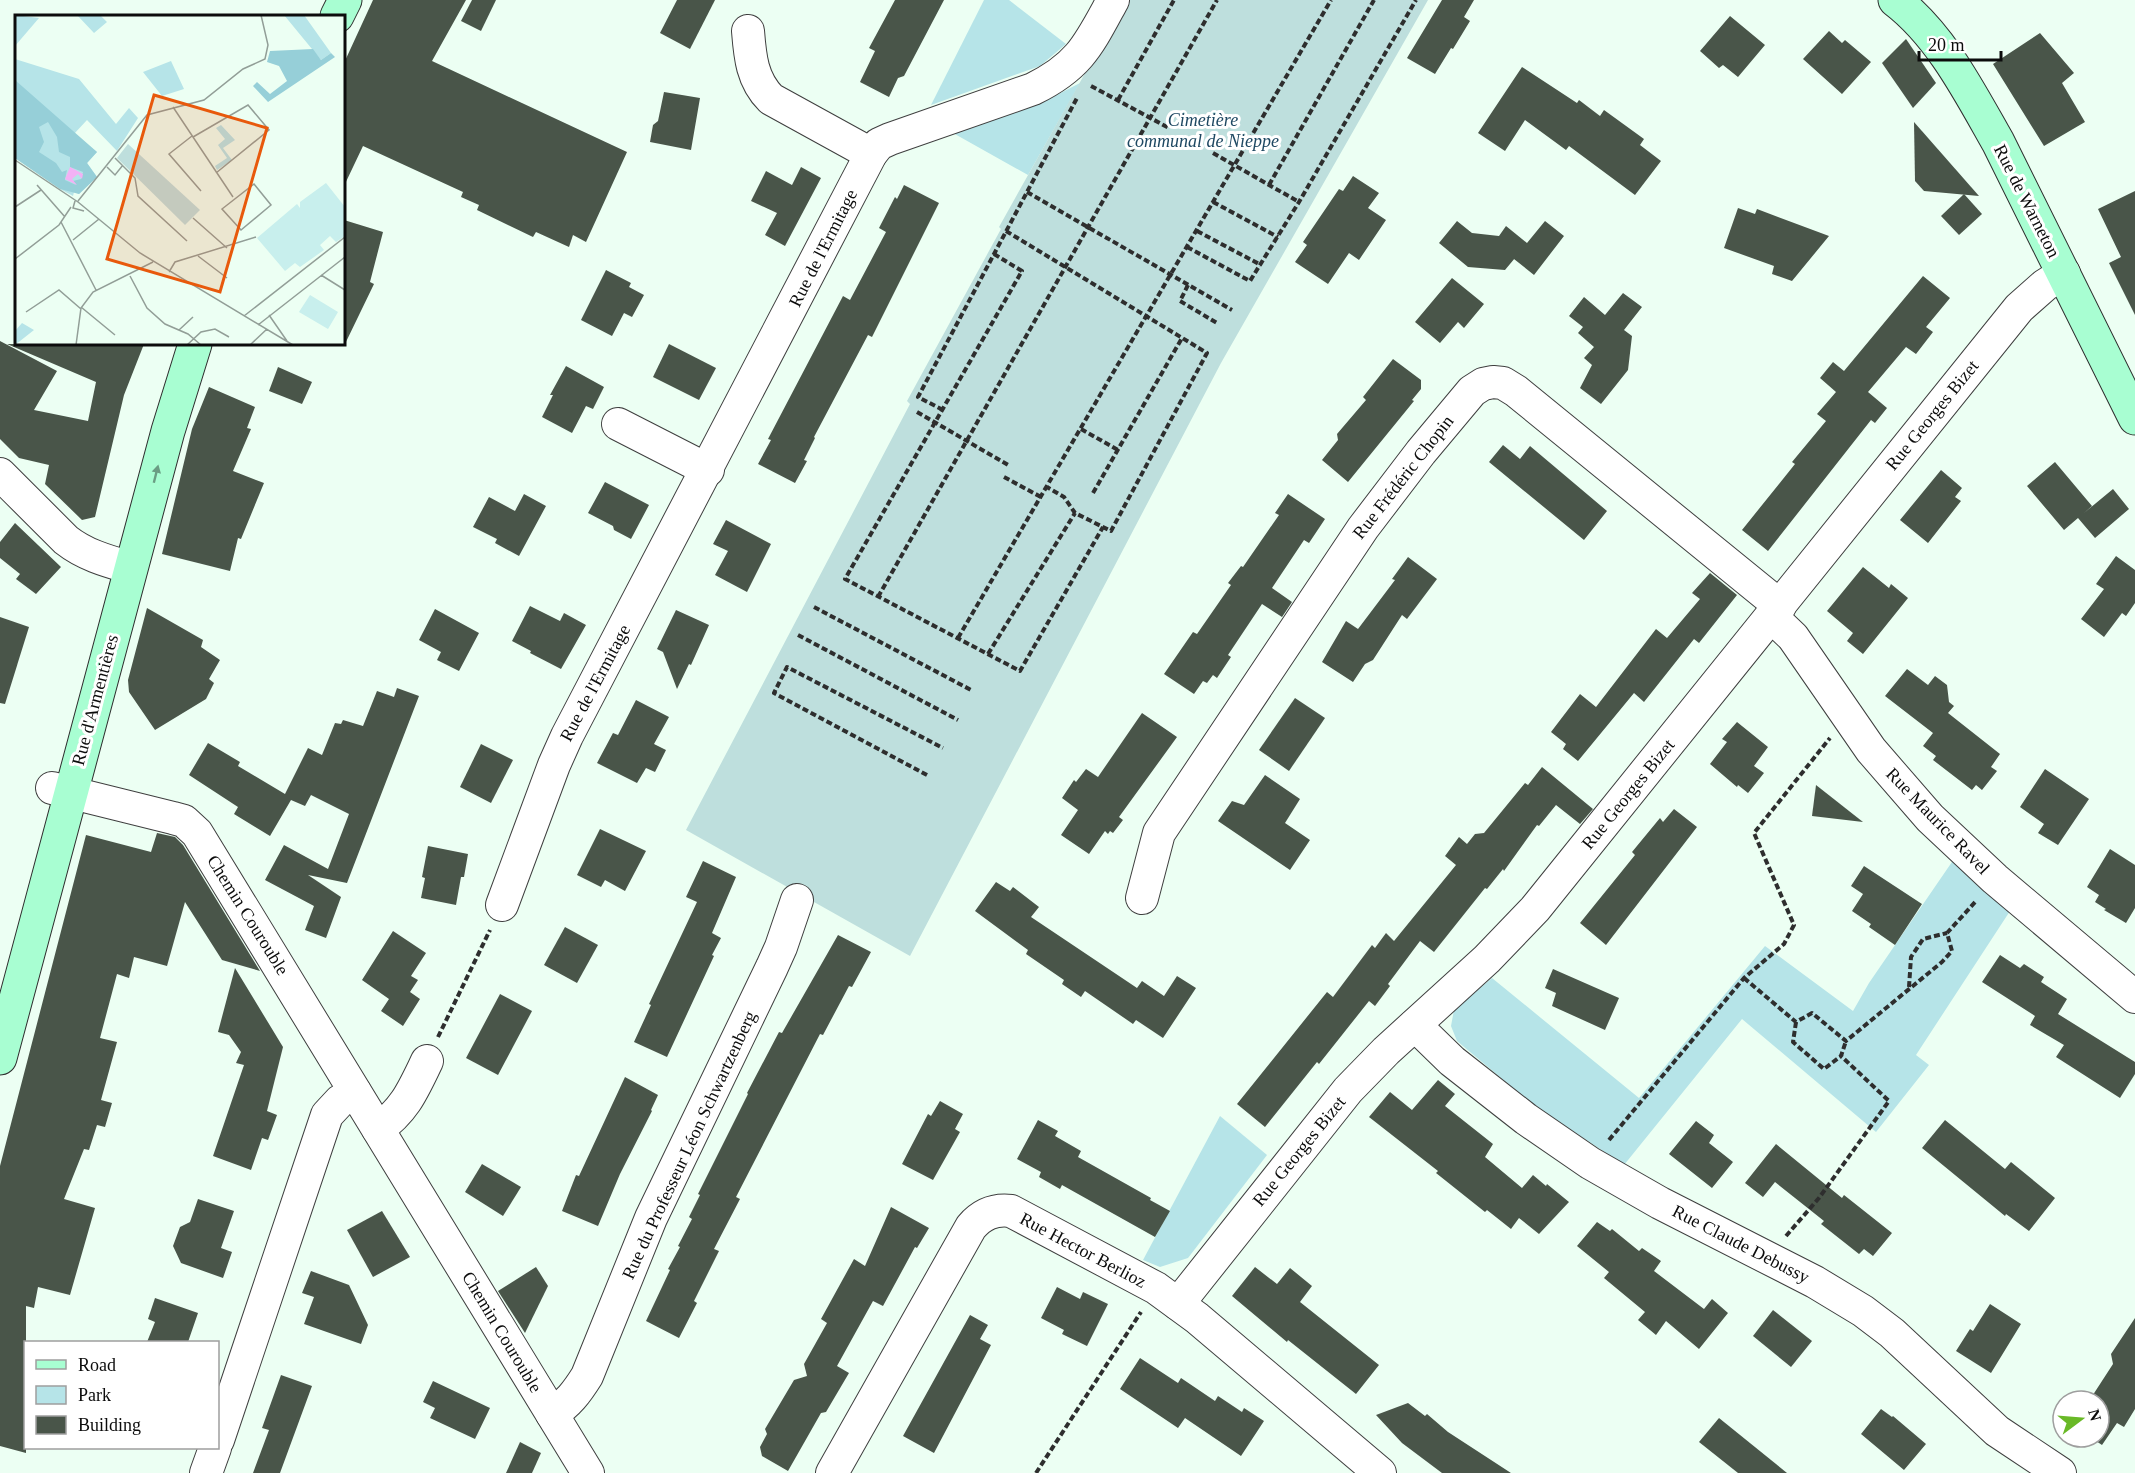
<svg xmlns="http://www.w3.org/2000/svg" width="2135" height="1473" font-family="Georgia,serif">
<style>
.green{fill:#b6e4e8}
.cemetery{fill:#bedfdd}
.building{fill:#495549}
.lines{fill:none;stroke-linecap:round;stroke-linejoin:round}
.street-casing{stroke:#3f3f3f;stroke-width:34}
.secondary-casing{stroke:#2e2e2e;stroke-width:35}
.path{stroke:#2e2e2e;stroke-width:4;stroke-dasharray:6 3;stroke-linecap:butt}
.street{stroke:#fff;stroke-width:32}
.secondary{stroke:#a8fed2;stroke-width:33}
.oneway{fill:#6a9d83}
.labels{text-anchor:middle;stroke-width:6;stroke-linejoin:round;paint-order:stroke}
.park-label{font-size:18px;font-style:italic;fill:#1e4862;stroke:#fff}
.street-label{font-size:18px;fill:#0c0c0c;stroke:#fff}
.inset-road{fill:none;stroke:#929e97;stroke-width:1.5}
.view{fill:#e8590c;fill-opacity:0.15;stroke:#e8590c;stroke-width:3}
.inset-edge{fill:none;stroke:#0c0c0c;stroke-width:3}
</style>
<rect width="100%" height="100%" fill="#ecfff3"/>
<g class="green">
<path d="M984,0H1009L1066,44L1040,66L931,105Z"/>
<path d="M1080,83L1028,175L953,133L1041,103Z"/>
<path d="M1954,859L2010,911L1916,1055L1929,1065L1876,1132L1742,1019L1624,1165L1532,1104L1457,1041L1451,1026L1454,1010L1492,978L1639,1098L1765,946L1853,1011L1869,983Z"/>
<path d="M1220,1116L1267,1155L1188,1258L1160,1267L1143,1260Z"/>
</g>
<path class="cemetery" d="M1126,0H1428L1221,363L910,956L686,830L910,404L907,401L1001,229L999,227Z"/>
<g class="building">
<path d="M373,0H466L432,61L627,152L586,242L573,235L569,247L536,232L533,237L477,210L479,205L461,197L463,192L363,146L344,186V63Z"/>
<path d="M472,0H496L481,31L461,21Z"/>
<path d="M677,0H715L690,49L660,33Z"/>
<path d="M895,0H944L904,76L898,78L889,97L860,82L875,51L869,48Z"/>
<path d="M1442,0H1474L1464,17L1470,21L1453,49L1451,48L1435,74L1407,58Z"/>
<path d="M1730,16L1765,45L1738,77L1723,65L1719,68L1700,51Z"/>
<path d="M1829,31L1842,43L1845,40L1871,62L1842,94L1803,59Z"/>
<path d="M2040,33L2074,73L2062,83L2085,122L2044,146L1993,64Z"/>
<path d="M1906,39L1936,83L1913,108L1882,63Z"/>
<path d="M1522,67L1577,103L1579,100L1600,116L1604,110L1644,139L1640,145L1661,161L1635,195L1569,146L1566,150L1525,120L1505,151L1478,133Z"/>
<path d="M664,92L700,98L691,150L650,142L653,125L658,121Z"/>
<path d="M1914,122L1979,196L1924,191L1915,181Z"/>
<path d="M801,167L821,178L785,246L765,235L777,213L751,201L766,171L792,185Z"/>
<path d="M1353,176L1379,193L1368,208L1386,220L1359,260L1349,253L1328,284L1295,262L1307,245L1303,242L1339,189L1343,191Z"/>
<path d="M904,185L939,203L872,337L868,335L814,437L815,438L804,460L807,461L795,483L758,464L771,440L768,439L843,296L850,300L886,232L879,228L895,197L897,199Z"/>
<path d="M2135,191V315L2109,263L2121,257L2098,209Z"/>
<path d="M1964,194L1982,214L1959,235L1941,216Z"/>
<path d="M1738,208L1755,214L1757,209L1829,236L1792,281L1772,274L1774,266L1724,248Z"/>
<path d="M344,220L383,232L370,282L374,284L344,346Z"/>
<path d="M1457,221L1472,233L1499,236L1506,226L1527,243L1545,221L1564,236L1534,275L1514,259L1520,252L1505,270L1468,267L1439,243Z"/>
<path d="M606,270L631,283L629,287L644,295L632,317L624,313L612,336L581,320Z"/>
<path d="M1923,276L1950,298L1926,327L1933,332L1916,354L1906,347L1868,392L1887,408L1875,423L1871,420L1768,551L1742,530L1795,464L1792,462L1826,421L1817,414L1836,392L1820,378L1833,362L1844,371Z"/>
<path d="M1452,278L1484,304L1464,328L1458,322L1440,343L1415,322Z"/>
<path d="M1623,293L1642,307L1624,330L1632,336L1628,370L1601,404L1580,388L1592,365L1584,358L1594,347L1578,333L1583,327L1569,316L1584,297L1605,315Z"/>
<path d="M0,341L57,371L34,410L88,421L96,382L7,344H144L124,395L95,517L82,520L45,484L49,465L19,458L0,439Z"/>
<path d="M669,344L716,368L699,400L653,377Z"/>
<path d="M1393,359L1421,380V389L1412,400L1414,401L1348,482L1322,460L1338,440L1337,434L1366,400L1363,397Z"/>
<path d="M566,366L604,387L593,409L586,406L572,433L542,417L553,395H550Z"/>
<path d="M278,367L312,382L302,404L269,391Z"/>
<path d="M209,387L255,407L247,428L251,429L233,471L264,483L241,539L238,538L230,571L162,554L192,429Z"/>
<path d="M1503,445L1520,459L1530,446L1607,511L1584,540L1489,462Z"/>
<path d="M2055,462L2092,506L2084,513L2113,489L2129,509L2095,538L2078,518L2064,530L2027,486Z"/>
<path d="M1941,470L1962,488L1955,497L1961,501L1928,543L1900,520Z"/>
<path d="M605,482L649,505L631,539L614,530L613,526L588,513Z"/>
<path d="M524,494L546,506L519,556L495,543L497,539L473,527L489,497L515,511Z"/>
<path d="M1288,494L1325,519L1309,543L1304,540L1272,588L1292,602L1282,617L1262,604L1228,655L1231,657L1217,678L1213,675L1207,683L1203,681L1194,694L1164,674L1193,632L1197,634L1231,585L1228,583L1241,566L1243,567L1279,515L1275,513Z"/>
<path d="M726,520L771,544L747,592L715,575L728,551L713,544Z"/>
<path d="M15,523L61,567L36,594L16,579L20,574L0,558V542Z"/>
<path d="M2116,556L2135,570V603L2126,616L2122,613L2104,637L2081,619L2104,589L2096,584Z"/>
<path d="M1408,557L1437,579L1407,619L1402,615L1373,660L1365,664L1353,682L1322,662L1346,621L1358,629L1395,580L1392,579Z"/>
<path d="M1863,567L1889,588L1891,584L1908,598L1863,654L1847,641L1853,633L1827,611Z"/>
<path d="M1710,573L1737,595L1699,643L1694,639L1644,702L1634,693L1578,761L1563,749L1566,744L1551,732L1580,694L1596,707L1656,629L1667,638L1700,599L1692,593Z"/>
<path d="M530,606L560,621L564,613L586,625L561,669L530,653L531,651L512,641Z"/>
<path d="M147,608L203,640L201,647L220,660L209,679L214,683L206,699L155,730L129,692L128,680Z"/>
<path d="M435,609L479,633L459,671L437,660L441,652L419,640Z"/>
<path d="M676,610L709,625L691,665L689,664L677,689L663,652L657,649Z"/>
<path d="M0,617L29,627L5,704L0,703Z"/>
<path d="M1907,669L1928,685L1935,676L1947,685L1949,702L1954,706L1948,713L2000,754L1991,767L1997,771L1982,790L1976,785L1972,790L1933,760L1936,756L1923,746L1933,733L1885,696Z"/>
<path d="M397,688L419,696L347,883L308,875L341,897L326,938L305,930L314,906L265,880L284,845L328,869L349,814L311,795L305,806L291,800L270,836L234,814L238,807L189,775L208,743L240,762L238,766L285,794L308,748L322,755L335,723L341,724L343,720L363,726L377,691L394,697Z"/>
<path d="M1295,698L1325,718L1289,771L1259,750Z"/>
<path d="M636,700L669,717L654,744L666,750L655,772L646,768L637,783L597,763L613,733L618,735Z"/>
<path d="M1142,713L1177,737L1119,817L1123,820L1113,833L1110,831L1108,834L1105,831L1089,854L1061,835L1078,810L1062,798L1074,780L1076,782L1086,769L1098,777Z"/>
<path d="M1737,722L1768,747L1754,766L1764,773L1748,793L1738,785L1737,787L1710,764L1727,742L1722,739Z"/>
<path d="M481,744L513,760L491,803L460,787Z"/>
<path d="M1542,767L1593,809L1580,824L1556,805L1539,826L1537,825L1504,871L1503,869L1487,889L1485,888L1434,952L1420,941L1388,984L1390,986L1375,1006L1369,1001L1319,1064L1317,1062L1265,1127L1237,1104L1327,992L1333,997L1372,945L1375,948L1386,933L1394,941L1456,865L1445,856L1459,837L1467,844L1475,834L1484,833L1525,783L1528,785Z"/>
<path d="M2045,769L2089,799L2058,845L2038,833L2044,824L2020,807Z"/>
<path d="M1265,775L1300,799L1285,823L1310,840L1290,870L1218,821L1232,801L1244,805Z"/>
<path d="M1816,785L1863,822L1812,816Z"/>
<path d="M1674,809L1697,827L1606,945L1580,923L1635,855L1632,852L1660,818L1663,822Z"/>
<path d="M600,829L646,851L625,891L605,880L601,887L577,875Z"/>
<path d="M157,833L175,837L183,845L260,971L222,960L185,902L167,966L134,957L129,978L117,974L100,1038L117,1042L101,1100L112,1103L105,1127L97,1125L89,1150L84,1149L64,1199L95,1208L70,1295L38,1287L34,1308L26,1306V1453L0,1446V1166L86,835L151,852Z"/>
<path d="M428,846L468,854L464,877H461L456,905L421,898L425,878L422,877Z"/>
<path d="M2110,849L2135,865V908L2126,923L2104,910L2106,909L2095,902L2099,895L2087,887Z"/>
<path d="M703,861L736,877L712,933L721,938L712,955L714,956L667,1057L634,1042L651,1005L649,1004L697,902L686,897Z"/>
<path d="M1864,866L1922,904L1895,945L1869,927L1871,924L1852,911L1863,894L1851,886Z"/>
<path d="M996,882L1010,891L1013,887L1039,907L1031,917L1137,988L1142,981L1164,996L1177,976L1196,988L1163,1038L1136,1020L1133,1024L1085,991L1081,997L1062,984L1064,980L1026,954L1028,950L975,911Z"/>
<path d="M565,927L598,945L577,983L544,965Z"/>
<path d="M393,931L426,953L411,976L418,980L410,992L420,999L403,1026L381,1011L389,999L362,980Z"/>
<path d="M838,935L871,952L852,987L849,986L823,1035L820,1034L736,1197L740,1199L714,1249L719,1251L694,1301L697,1303L679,1338L646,1321L670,1270L668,1269L680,1247L678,1246L692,1219L689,1217L700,1195L698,1194L748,1094L747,1093L779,1032L782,1033Z"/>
<path d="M2000,955L2020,968L2024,964L2044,977L2041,982L2067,999L2058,1014L2135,1062V1074L2120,1098L2056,1057L2064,1045L2030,1025L2035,1016L1982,982Z"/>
<path d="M235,968L283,1047L267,1111L277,1115L268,1140L262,1138L251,1170L213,1156L244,1065L236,1063L241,1052L229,1035L218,1032Z"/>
<path d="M1553,969L1619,998L1605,1030L1552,1006L1556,993L1545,988Z"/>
<path d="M500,994L532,1011L498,1075L466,1058Z"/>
<path d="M625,1077L658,1095L651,1110L652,1111L620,1174L598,1226L562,1211L576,1175L579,1176Z"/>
<path d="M1438,1080L1455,1094L1445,1106L1493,1144L1485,1157L1522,1188L1533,1175L1546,1186L1547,1184L1569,1202L1539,1234L1519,1218L1511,1229L1487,1210L1485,1212L1436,1173L1438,1171L1369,1117L1390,1092L1412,1110Z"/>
<path d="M940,1101L963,1114L955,1129L960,1132L933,1180L902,1164L928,1114L931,1116Z"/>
<path d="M1038,1120L1058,1131L1055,1136L1081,1151L1078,1157L1151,1198L1150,1200L1170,1211L1155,1237L1062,1185L1060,1189L1039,1177L1041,1172L1017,1159Z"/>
<path d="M1945,1120L2005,1169L2011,1162L2055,1198L2029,1231L2006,1214L2005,1216L1922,1148Z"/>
<path d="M1696,1121L1714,1135L1709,1143L1733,1162L1712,1188L1669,1154Z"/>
<path d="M1776,1144L1842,1198L1844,1195L1892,1233L1873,1256L1864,1249L1859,1254L1821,1224L1824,1221L1775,1182L1763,1197L1745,1183Z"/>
<path d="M482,1164L521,1187L503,1216L465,1192Z"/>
<path d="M198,1199L234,1211L221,1248L232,1252L223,1278L181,1263L173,1246L180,1227L190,1222Z"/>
<path d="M891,1207L929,1228L917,1248L915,1247L883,1306L873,1301L837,1366L849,1373L826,1412L821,1413L788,1471L762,1456L760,1447L767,1434L765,1429L794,1380L807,1376L804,1364L827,1323L821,1319L854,1259L865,1266Z"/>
<path d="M382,1211L410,1257L373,1277L347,1230Z"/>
<path d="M1597,1222L1610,1231L1612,1229L1639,1251L1642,1248L1661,1261L1654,1271L1704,1309L1712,1299L1728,1313L1699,1349L1666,1321L1656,1335L1638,1320L1645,1312L1604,1278L1609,1272L1577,1246Z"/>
<path d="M536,1267L548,1286L525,1333L498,1291Z"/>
<path d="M1255,1267L1277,1284L1290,1268L1312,1286L1300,1302L1379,1365L1356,1394L1288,1340L1287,1342L1232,1296Z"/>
<path d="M311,1271L349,1285L368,1325L361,1344L304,1324L314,1297L302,1293Z"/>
<path d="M1057,1287L1080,1299L1083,1292L1108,1304L1087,1346L1062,1334L1064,1330L1041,1318Z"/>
<path d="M155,1298L198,1313L188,1342H147L155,1322L148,1319Z"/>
<path d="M1990,1304L2021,1324L1991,1373L1956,1351L1970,1329L1973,1331Z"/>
<path d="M1773,1310L1812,1341L1791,1367L1753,1336Z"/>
<path d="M970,1315L988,1325L980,1339L991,1345L934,1453L903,1436Z"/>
<path d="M2135,1318V1409L2124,1427L2117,1423L2102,1445L2090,1437H2099V1401H2089L2113,1364L2111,1354Z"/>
<path d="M1140,1358L1178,1383L1181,1378L1215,1401L1218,1396L1242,1412L1244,1408L1264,1421L1241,1456L1185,1418L1178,1428L1120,1389Z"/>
<path d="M281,1375L312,1386L280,1473H253L269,1430L262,1428Z"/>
<path d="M433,1381L490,1408L475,1439L430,1418L435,1408L423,1402Z"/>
<path d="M1408,1403L1425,1416L1427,1414L1448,1432L1511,1473H1442L1402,1443L1376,1415Z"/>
<path d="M1881,1409L1892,1417L1893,1416L1926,1444L1904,1470L1861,1434Z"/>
<path d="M1719,1418L1787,1473H1738L1699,1442Z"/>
<path d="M520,1442L541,1453L532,1473H506Z"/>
</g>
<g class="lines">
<g class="street-casing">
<g id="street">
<path d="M748,31C750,57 752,80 771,99L871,154"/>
<path d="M618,424L708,470"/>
<path d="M0,474L66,540C85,555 107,561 131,568"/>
<path d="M1771,616L1793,637L1871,750L1930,818L1995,879L2135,997"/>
<path d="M52,788L173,818L184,821L197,833L588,1473"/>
<path d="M1142,898L1159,833L1363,528L1421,452L1472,391L1483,384L1493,382L1503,383L1516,391L1780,606"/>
<path d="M502,905L554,765L567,736L871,154L879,144L890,139L1033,89C1080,66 1089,44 1113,0"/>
<path d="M1415,1025L1452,1061L1526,1119L1590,1163L1660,1203L1815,1282L1863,1311L1892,1333L1997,1431L2060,1473"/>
<path d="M378,1129C405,1110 413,1090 427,1061"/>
<path d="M1178,1304L1348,1090L1386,1051L1487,959L1535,909L2019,308L2045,285L2064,273"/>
<path d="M552,1414C568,1404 577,1392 587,1376L651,1218L772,967L781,947L797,900"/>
<path d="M218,1440L327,1115L340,1101L355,1092"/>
<path d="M206,1473L215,1448"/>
<path d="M832,1473L971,1227C982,1214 994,1209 1011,1211L1156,1288L1197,1318L1380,1473"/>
</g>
</g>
<g class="secondary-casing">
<g id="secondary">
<path d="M1895,0C1941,35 1970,93 1998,142L2135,418"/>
<path d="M337,16L345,0"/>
<path d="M0,1058L168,431L195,344"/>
</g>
</g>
<g class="path">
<path d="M1091,86L1169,128"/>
<path d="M1118,100L1174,0"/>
<path d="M1213,153L1299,202"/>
<path d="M1269,185L1374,0"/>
<path d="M1027,192L1232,310"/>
<path d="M1213,202L1278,237"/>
<path d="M1006,231L1207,353L1111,531L1075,513L1064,497L1047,487"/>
<path d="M1197,231L1261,265"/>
<path d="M1187,247L1250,281L1299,202L1416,0"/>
<path d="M994,254L1022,271L845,579L1020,671L1103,527"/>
<path d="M1188,285L1180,301L1217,323"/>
<path d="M943,410L918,397L1077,98"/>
<path d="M917,412L1010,466"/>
<path d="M1081,429L1118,450"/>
<path d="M1004,477L1041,497"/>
<path d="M1093,493L1182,338"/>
<path d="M878,597L1217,0"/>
<path d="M814,607L973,691"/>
<path d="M798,635L958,720"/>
<path d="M958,638L1331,0"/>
<path d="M988,654L1075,513"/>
<path d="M927,775L774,693L787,667L943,748"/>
<path d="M1744,978L1796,1022L1812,1013L1846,1041L1942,962L1952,951L1947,933L1977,900"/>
<path d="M1909,987L1911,957L1923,939L1947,933"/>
<path d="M1796,1022L1793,1042L1824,1069L1841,1056"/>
<path d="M438,1037L490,930"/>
<path d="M1609,1140L1744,978L1784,944L1794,925L1754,833L1830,738"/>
<path d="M1786,1236L1819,1198L1889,1101L1841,1056L1846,1041"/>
<path d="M1036,1473L1141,1312"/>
</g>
<use href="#street" class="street"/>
<use href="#secondary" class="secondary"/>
</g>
<defs><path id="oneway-solid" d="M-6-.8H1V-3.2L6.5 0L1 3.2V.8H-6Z" transform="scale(1.5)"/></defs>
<use class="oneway" href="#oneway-solid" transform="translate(156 474) rotate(-76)"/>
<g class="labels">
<g class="park-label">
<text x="1203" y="126">Cimetière<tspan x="1203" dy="21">communal de Nieppe</tspan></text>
</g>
<g class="street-label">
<text transform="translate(2027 201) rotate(63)" y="6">Rue de Warneton</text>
<text transform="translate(823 248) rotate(-63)" y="6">Rue de l'Ermitage</text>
<text transform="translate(1932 415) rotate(-51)" y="6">Rue Georges Bizet</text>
<text transform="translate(1403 477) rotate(-52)" y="6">Rue Frédéric Chopin</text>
<text transform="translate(595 683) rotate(-62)" y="6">Rue de l'Ermitage</text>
<text transform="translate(95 700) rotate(-75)" y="6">Rue d'Armentières</text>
<text transform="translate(1628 794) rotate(-51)" y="6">Rue Georges Bizet</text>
<text transform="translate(1938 821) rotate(46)" y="6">Rue Maurice Ravel</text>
<text transform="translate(248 915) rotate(58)" y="6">Chemin Courouble</text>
<text transform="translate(689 1145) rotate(-65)" y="6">Rue du Professeur Léon Schwartzenberg</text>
<text transform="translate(1299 1151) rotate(-51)" y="6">Rue Georges Bizet</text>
<text transform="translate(1741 1244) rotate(27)" y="6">Rue Claude Debussy</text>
<text transform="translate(1083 1250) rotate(28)" y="6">Rue Hector Berlioz</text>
<text transform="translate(502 1332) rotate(59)" y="6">Chemin Courouble</text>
</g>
</g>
<g transform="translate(15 15)">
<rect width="330" height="330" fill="#ecfff3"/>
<path d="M0,0L24,3L0,31ZM62,0H85L92,7L79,18ZM269,0H289L316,38L306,45ZM0,44L64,64L101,109L114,93L123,103L102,136L72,105L59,119L82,137L72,148L82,162L64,179L59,177L58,181L45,174L0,143ZM156,46L169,74L147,81L128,57ZM206,110L220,125L208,133L217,145L202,155L200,151L212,143L203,130L210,124L201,113ZM7,308L19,315L0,330V316Z" fill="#b6e4e8"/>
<path d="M298,34L306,45L316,38L320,42L253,87L238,71L242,67L255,79L272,66L264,51L252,47L255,36ZM0,65L82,137L72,148L82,162L64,179L45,174L0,143ZM33,107L42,122L44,137L55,142V152L68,157L66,164L58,166L61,170L50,165L52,155L47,157L41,148L24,137L29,127L24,112Z" fill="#96cfd8" fill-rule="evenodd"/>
<path d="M113,129L185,195L170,210L102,143Z" fill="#bedfdd"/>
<path d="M311,168L330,192V221L321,227L315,221L305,230L309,235L285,252L280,248L270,256L242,223L282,189L285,193V187ZM295,280L323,297L313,314L284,297Z" fill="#c8efed"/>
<path d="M55,152L68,159L67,164L63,159L57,164L62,170L50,164Z" fill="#f3b1f5"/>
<path class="inset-road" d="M158,92L218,182M177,121L154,139L186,176M178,122L233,90L254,115L201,158M100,143L120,163L123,181L172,226M0,145L63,187L125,238L278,330M92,152L100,160L108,150M239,169L256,190L226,215L207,194ZM22,170L50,202M60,186L58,193L69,196M63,186L132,100L189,85L228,54L250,44L253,30L246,0M0,192L26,175M178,203L212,233M46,207L81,275M58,225L84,204M183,241L212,263M0,244L44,210L56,192M154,257L160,247L241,222M306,260L330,275M115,261L132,293L150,309L173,319L186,330M66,292L100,320M11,297L44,275L66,294M254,300L272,326M229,301L330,222M243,310L330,242M164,315L178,302M61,330L66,293L78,277L138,247M172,330L186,317L200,314L214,322M235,330L252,314"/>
<path class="view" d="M139,80L252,113L205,277L92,244Z"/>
<rect width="330" height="330" class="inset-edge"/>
</g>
<rect x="24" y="1341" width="195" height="108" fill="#ffffff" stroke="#9e9e9e" stroke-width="1.5"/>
<rect x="36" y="1360" width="30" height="9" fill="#a8fed2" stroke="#9e9e9e" stroke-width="1.5"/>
<text x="78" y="1371" font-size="18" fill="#0c0c0c">Road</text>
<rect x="36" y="1386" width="30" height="18" fill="#b6e4e8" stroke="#9e9e9e" stroke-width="1.5"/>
<text x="78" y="1401" font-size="18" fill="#0c0c0c">Park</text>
<rect x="36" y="1416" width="30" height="18" fill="#495549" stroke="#9e9e9e" stroke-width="1.5"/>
<text x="78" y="1431" font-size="18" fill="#0c0c0c">Building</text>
<g transform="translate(2081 1419) rotate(74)"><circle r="28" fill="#ffffff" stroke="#9e9e9e" stroke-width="1.5"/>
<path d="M0-4.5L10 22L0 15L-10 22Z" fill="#69b927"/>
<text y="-9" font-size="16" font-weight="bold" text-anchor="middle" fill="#0c0c0c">N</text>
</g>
<path d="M1919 51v9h82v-9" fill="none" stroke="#0c0c0c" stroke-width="3"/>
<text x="1928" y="51" font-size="18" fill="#0c0c0c" stroke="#ffffff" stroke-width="4.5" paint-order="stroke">20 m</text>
</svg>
